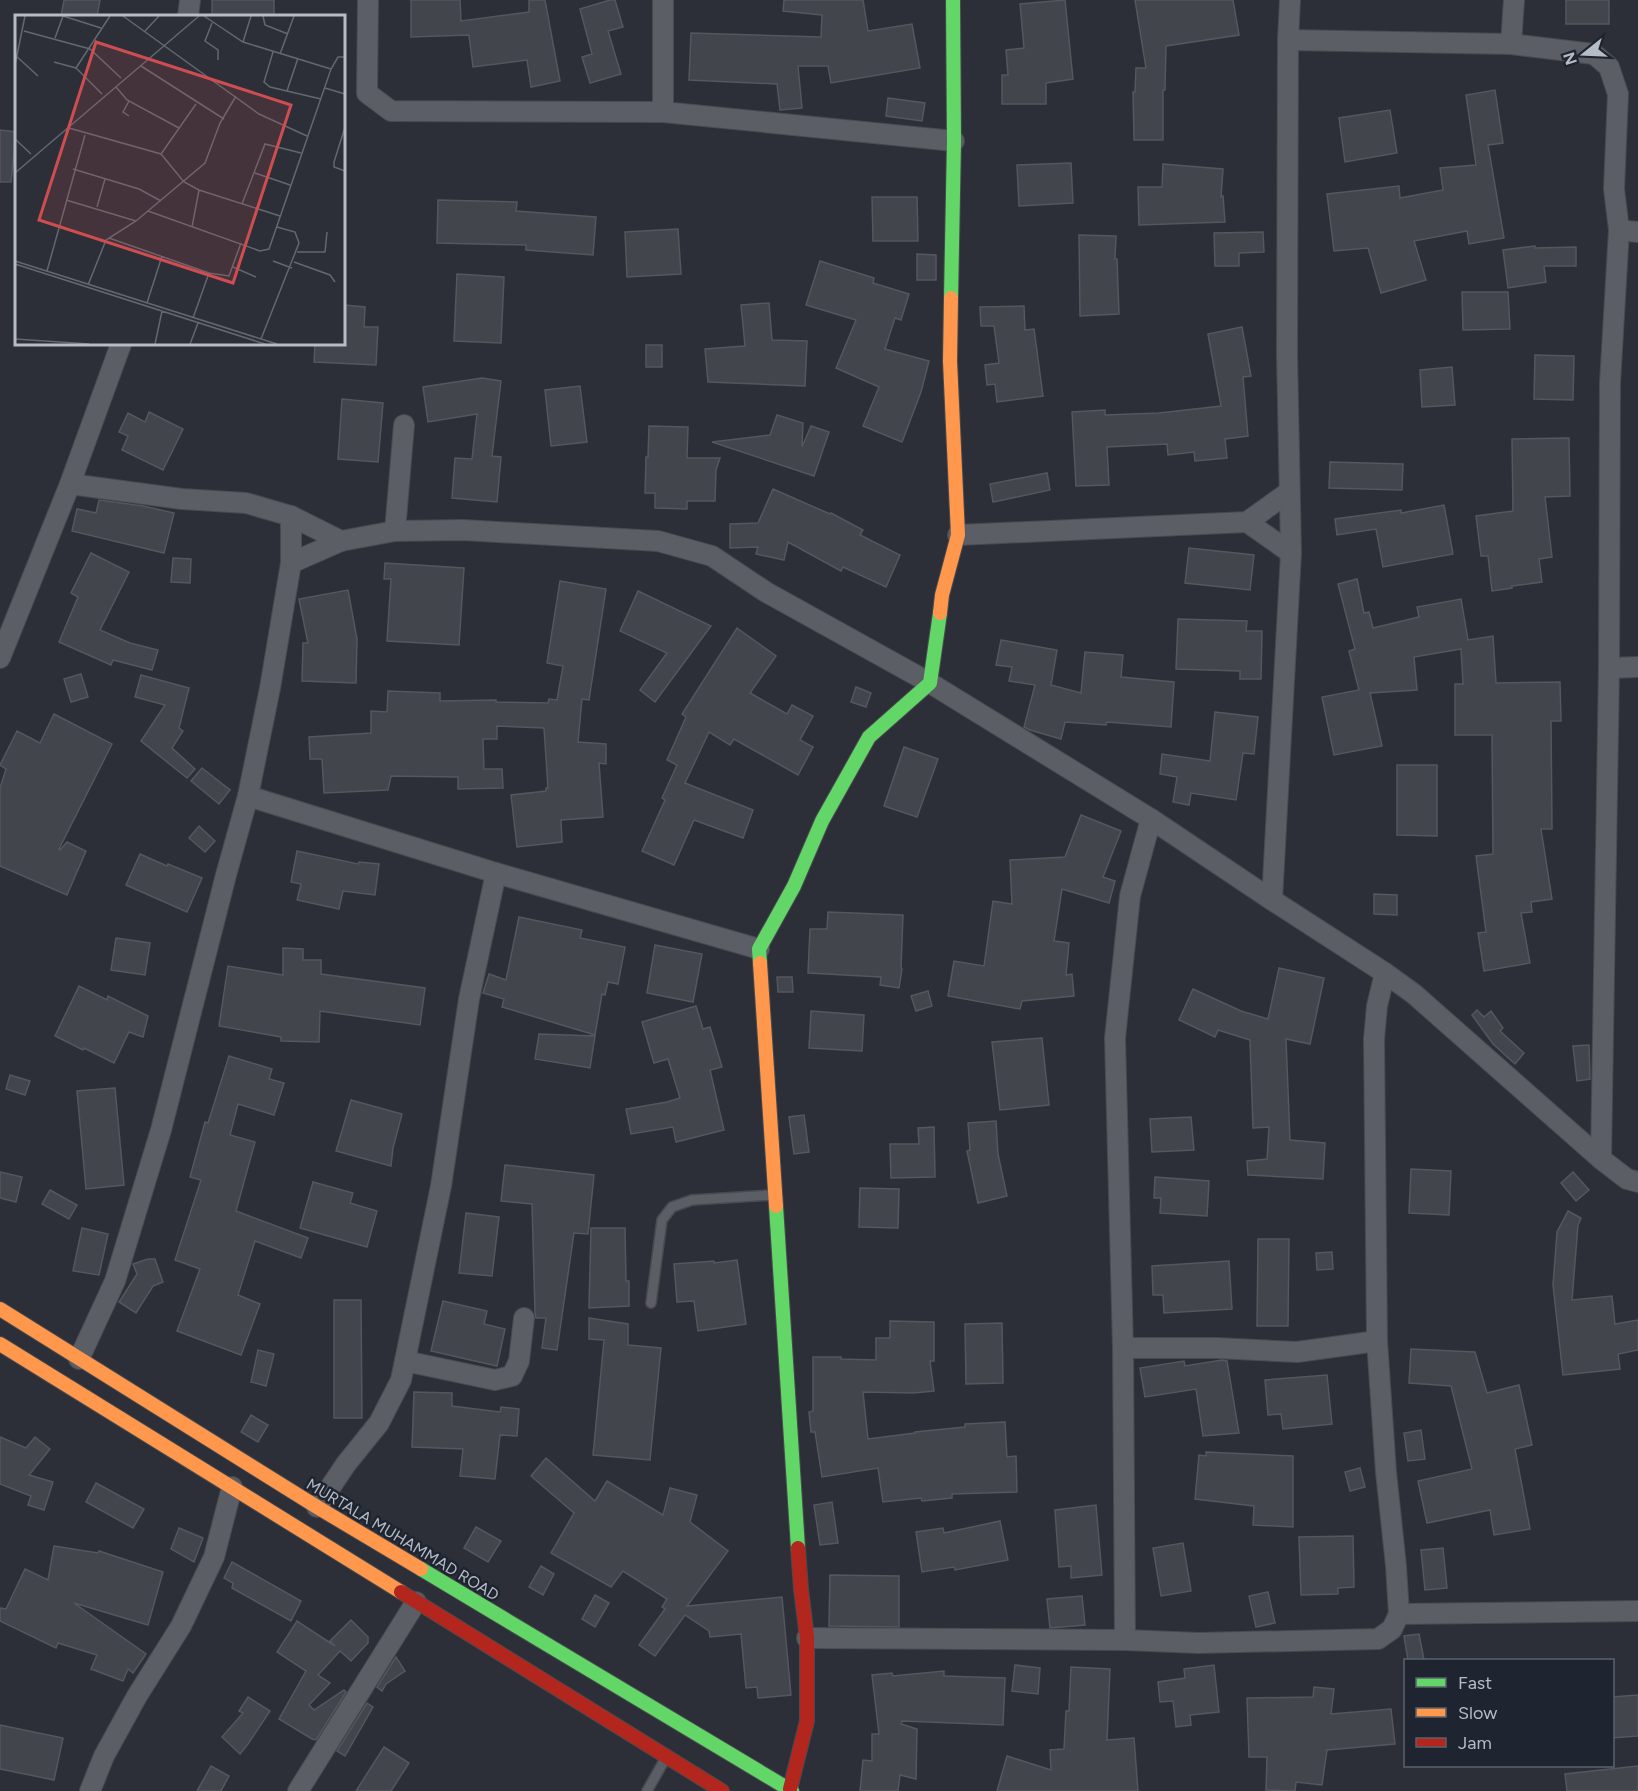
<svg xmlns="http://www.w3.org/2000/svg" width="1638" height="1791" font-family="Figtree,sans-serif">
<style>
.building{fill:#42454b;stroke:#53575e;stroke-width:1.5}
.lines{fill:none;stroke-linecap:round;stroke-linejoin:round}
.lane-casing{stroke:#484a4f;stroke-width:12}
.street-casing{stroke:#484a4f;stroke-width:22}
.fast-casing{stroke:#484a4f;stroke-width:16}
.slow-casing{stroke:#484a4f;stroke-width:16}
.jam-casing{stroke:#484a4f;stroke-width:16}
.lane{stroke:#5b5e64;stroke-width:9}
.street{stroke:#5b5e64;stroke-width:20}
.fast{stroke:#63d668;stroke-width:14}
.slow{stroke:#ff974d;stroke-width:14}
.jam{stroke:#b3261e;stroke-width:14}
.labels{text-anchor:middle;stroke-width:5;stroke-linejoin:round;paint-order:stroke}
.street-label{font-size:16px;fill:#b6bcc6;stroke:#1f2530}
.inset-road{fill:none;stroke:#636770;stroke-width:1.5}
.view{fill:#ce4d50;fill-opacity:0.15;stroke:#ce4d50;stroke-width:3}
.inset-edge{fill:none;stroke:#b6bcc6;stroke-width:3}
</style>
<rect width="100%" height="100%" fill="#2c2f37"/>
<g class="building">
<path d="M64,0H100L97,16H61Z"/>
<rect x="212" y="0" width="62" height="16"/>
<path d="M411,0H460L461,21L529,12V0H545L560,81L531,87L527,60L473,67L469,35L411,37Z"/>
<path d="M610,0H615L623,27L608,31L621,74L590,83L582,57L592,54L580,9Z"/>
<path d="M784,0H863L868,31L912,24L920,68L831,83L828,66H798L802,108L780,110L777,84L689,80L691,33L821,37L822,15L783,11Z"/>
<path d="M1065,0L1073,79L1046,83V104H1002V75H1008L1006,50L1024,48L1020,4Z"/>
<path d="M1135,0H1233L1239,35L1166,46L1165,90H1163V140H1134L1133,92H1135L1136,68H1146Z"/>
<rect x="1566" y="0" width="43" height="24"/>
<path d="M1495,90L1503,143L1488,145L1504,238L1469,244L1467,231L1414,241L1426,280L1381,293L1368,248L1334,251L1327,194L1399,186L1400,198L1443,190L1440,168L1476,165L1466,95Z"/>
<path d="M888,98L925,103L922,121L886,116Z"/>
<path d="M1390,110L1397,153L1345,162L1339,118Z"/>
<path d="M0,130L16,132L11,182H0Z"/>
<path d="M1071,163L1073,203L1019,206L1017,165Z"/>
<path d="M1163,164L1223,169L1221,197L1223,196L1225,222L1139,225L1138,187H1162Z"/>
<path d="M872,197H917L918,241H873Z"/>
<path d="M438,200L517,202L516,211L596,217L593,255L526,250V245L437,243Z"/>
<path d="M678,229L681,274L627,277L625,232Z"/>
<path d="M1263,232L1264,252L1239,253V266H1215L1214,233Z"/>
<path d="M1079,235L1116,236L1115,259H1117L1119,314L1080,316Z"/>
<path d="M1535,246V248L1576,247V266H1544L1546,282L1508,288L1503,250Z"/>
<path d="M917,254L936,255V280H917Z"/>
<path d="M820,261L874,278L873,283L909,294L901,320L895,318L885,349L929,361L921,392L902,442L863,426L879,387L836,368L856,320L806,305Z"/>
<path d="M457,274L504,277L501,343L454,341Z"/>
<path d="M1462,292H1508L1510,329L1463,330Z"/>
<path d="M769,303L772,340L807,341L805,386L708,382L705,349L745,346L741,305Z"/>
<path d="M344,305L365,307L364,327H378L376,365L314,362L315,344H344Z"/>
<path d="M1024,306L1025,330L1034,329L1043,396L997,402L995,384L987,385L985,365L999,363L994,326H981L980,307Z"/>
<path d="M1242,327L1251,376L1243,377L1248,436L1225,439L1227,458L1195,461L1194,452L1168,455L1167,444L1107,447L1109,485L1076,486L1072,412L1105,410V415L1159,413L1221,406L1208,334Z"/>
<rect x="646" y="345" width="16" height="22"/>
<path d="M1535,355L1574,356L1573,400L1534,399Z"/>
<path d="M1452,367L1455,405L1422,407L1420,370Z"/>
<path d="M482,378L501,381L492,456L501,457L497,502L452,498L455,458L472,459L477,414L428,422L423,387Z"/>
<path d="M580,386L587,442L551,446L545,390Z"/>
<path d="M342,399L383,403L378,462L338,459Z"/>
<path d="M149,412L183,429L163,470L122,450L128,436L119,432L128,413L145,422Z"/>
<path d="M777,415L803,423L802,447L811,426L829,432L814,476L712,442L770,435Z"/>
<path d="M649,426L688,427L687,458H720L716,470L715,501H687V509L655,508V493H645L646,457H648Z"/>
<path d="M1569,438L1570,496L1545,497L1552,557L1539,559L1542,582L1512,586V588L1492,591L1488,556H1481L1476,516L1513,511L1512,439Z"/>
<path d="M1330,462L1403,464L1402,490L1329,488Z"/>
<path d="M1047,473L1050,490L993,502L990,484Z"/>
<path d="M773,489L830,514L831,513L863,530L860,535L900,555L886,587L843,567L841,571L788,542L784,560L756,554L758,547L730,548V524L758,523Z"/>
<path d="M99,500L143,506L174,513L164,553L72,531L77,509L96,513Z"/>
<path d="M1444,505L1453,554L1383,567L1376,529L1337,535L1335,519L1401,510V513Z"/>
<path d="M1189,548L1254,555L1250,590L1185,583Z"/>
<path d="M91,553L129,572L100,630L130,643L158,650L152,670L113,660L111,665L59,642L78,597L71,593Z"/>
<path d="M173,558L191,559L190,583L171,582Z"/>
<path d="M385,563L464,568L459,645L387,641L391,579H384Z"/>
<path d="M1357,579L1364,613L1369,612L1373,628L1419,617L1417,607L1461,599L1468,640L1493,636L1496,683L1560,682L1561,721H1551L1552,829H1541L1552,899L1531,902L1532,912L1521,913L1530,963L1484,971L1478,933L1486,932L1476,856L1493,854L1492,735H1455V684H1463L1461,649L1414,657L1417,690L1370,693L1382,746L1334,755L1322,697L1359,690L1349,651L1355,649L1338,584Z"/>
<path d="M560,581L606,589L589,700L582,699L578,742L606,744V764L599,763L603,817L561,820L562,842L517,847L511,795L546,791V788H548L544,728L497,726V739H483L484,769H502L503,788L458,789V777L391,776L388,790L324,793L322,759H310L309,737L371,733V711L387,712L388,691L440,693V701L496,700V702L548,703L549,699L557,700L563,666L547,663Z"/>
<path d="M348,590L357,639L356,683L302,681L303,643H308L299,599Z"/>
<path d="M638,591L711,626L655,702L640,690L667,653L620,631Z"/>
<path d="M1178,619L1247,621L1246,631H1262L1261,679H1240V671L1176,669Z"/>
<path d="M737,628L776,656L750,693L787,714L792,705L813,716L800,740L813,747L798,775L734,739L730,745L709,732L685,783L753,810L743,838L694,820L674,865L642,851L665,800L662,798L677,765L667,760L686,717L682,714Z"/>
<path d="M1001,640L1057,650L1051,685L1081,693L1085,652L1123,655L1121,677L1174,682L1171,727L1107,722L1106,725L1065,722L1061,739L1030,730L1024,727L1035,685L1009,681L1012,667L996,665Z"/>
<path d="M81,674L88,697L71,702L64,679Z"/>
<path d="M141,675L189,688L179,728L183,731L172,748L195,769L187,778L141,741L165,705L135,697Z"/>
<path d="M856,687L871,693L866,707L851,702Z"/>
<path d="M1215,712L1258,717L1254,754L1243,753L1236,800L1191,793L1189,805L1173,802L1177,777L1160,774L1162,754L1210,761Z"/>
<path d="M54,714L112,744L59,849L60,850L67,842L86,851L67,895L0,866V788L6,769L0,765L17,731L40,743Z"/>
<path d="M904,747L938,759L917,817L884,806Z"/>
<path d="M1397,765H1437V836L1397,835Z"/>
<path d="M202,768L230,790L219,804L191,781Z"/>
<path d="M1081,815L1121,831L1103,877L1115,881L1109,903L1062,889L1054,941L1069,943L1066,975L1072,974L1074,996L1022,1001L1020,1009L948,996L954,961L984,966L993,901L1012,904L1010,860L1065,857Z"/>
<path d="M199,826L215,841L205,852L189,838Z"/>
<path d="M297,851L358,864L359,862L379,864L375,895L343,891L339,909L297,900L301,884L291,882Z"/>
<path d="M140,854L167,866L168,864L202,878L187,912L126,885Z"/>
<path d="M1374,894L1397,895V915L1374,914Z"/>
<path d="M828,912L903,915L901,968L902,969L899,988L880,985L881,977L808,973L810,929H827Z"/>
<path d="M519,917L582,930L580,938L625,947L618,984L608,982L605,995L602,994L595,1035L502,1007L504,999L483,993L489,974L506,980Z"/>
<path d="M116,938L150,943L145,975L111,970Z"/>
<path d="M655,945L702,954L693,1002L647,993Z"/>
<path d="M283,948L303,949V960H321V974L425,988L420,1025L320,1011L319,1042L281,1041V1037L219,1026L228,966L283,975Z"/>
<path d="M1279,968L1324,978L1310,1044L1286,1039L1290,1140L1325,1143L1323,1179L1248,1175L1247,1161L1267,1159L1269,1127L1253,1128L1250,1040L1218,1030L1215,1037L1179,1020L1193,989L1241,1011L1268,1019Z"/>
<path d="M777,977H792L793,992H778Z"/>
<path d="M79,986L107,1000L108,996L148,1016L143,1037L129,1032L114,1063L84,1048L83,1050L55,1036Z"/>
<path d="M928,991L932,1006L916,1011L911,996Z"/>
<path d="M696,1006L703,1029L710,1027L722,1067L710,1070L724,1130L676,1142L673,1127L631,1134L626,1109L667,1102L680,1098L668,1059L654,1063L642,1022Z"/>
<path d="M1477,1010L1484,1017L1491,1011L1503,1028L1500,1031L1524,1053L1515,1064L1493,1044L1472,1015Z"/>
<path d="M811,1011L864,1015L862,1051L809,1048Z"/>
<path d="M539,1034L595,1036L590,1068L535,1059Z"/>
<path d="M1042,1038L1049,1105L1000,1110L992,1042Z"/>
<path d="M1589,1045L1590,1079L1577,1081L1573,1046Z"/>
<path d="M229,1056L272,1069L269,1079L284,1083L274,1115L238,1104L230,1135L255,1142L236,1211L308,1238L301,1258L255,1241L238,1295L260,1304L241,1355L177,1331L200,1269L175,1260L201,1180L190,1177L205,1122L208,1123Z"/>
<path d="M10,1075L30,1081L25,1095L6,1089Z"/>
<path d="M115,1088L124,1185L86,1189L77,1091Z"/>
<path d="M351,1100L402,1114L393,1148L391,1166L336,1151Z"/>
<path d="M804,1115L809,1152L794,1154L789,1117Z"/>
<path d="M1191,1117L1194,1150L1152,1152L1150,1119Z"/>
<path d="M996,1121L998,1154L1007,1196L978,1203L967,1151L970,1150L968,1123Z"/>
<path d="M934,1127L935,1177L891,1178L890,1144H919L918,1128Z"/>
<path d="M505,1165L594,1175L588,1234L574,1233L557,1350L542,1348L546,1318H536L535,1313L532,1204L501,1201Z"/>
<path d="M1411,1169L1451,1171L1449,1215L1409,1213Z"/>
<path d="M0,1172L22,1177L16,1202L0,1198Z"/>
<path d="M1573,1172L1589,1190L1576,1201L1561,1183Z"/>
<path d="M1155,1177L1209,1181L1207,1216L1160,1213L1161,1198H1154Z"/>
<path d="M313,1182L353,1193L350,1203L377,1211L367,1247L300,1228Z"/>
<path d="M860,1188L899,1189L898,1228L859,1227Z"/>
<path d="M50,1190L77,1205L69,1219L42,1204Z"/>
<path d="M1568,1211L1581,1218L1578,1225L1572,1300L1612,1296L1615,1324L1638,1320V1350L1618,1354L1620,1369L1563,1375L1553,1285L1557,1232Z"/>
<path d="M466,1213L499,1217L492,1276L459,1273Z"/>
<path d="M82,1228L108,1234L99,1275L73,1271Z"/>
<path d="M591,1228H625L626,1281H629V1306L589,1308Z"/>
<path d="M1258,1239H1289L1288,1326H1257Z"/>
<path d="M1332,1252L1333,1269L1317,1270L1316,1253Z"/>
<path d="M148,1259H155L163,1282L153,1286L136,1313L119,1302L137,1274L133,1264Z"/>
<path d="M737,1260L746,1324L698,1331L694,1301L677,1302L674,1264L714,1261V1263Z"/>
<path d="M1229,1261L1232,1309L1164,1313L1163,1295H1153L1152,1266Z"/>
<path d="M334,1300H361L362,1418H334Z"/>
<path d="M443,1301L487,1311L484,1324L505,1329L497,1366L431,1351Z"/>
<path d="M589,1318L628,1324V1345L661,1348L650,1460L593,1455L604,1340L589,1339Z"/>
<path d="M890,1321L934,1322V1361H930L934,1391L913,1393L863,1392L868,1439L915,1433V1432L965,1427V1424L1005,1422L1007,1457L1016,1456L1017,1492L952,1494V1498L922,1501L921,1498L883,1502L878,1468L822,1477L815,1432H811L809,1412L813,1411V1357H841V1359L876,1360V1338H890Z"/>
<path d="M1002,1323L1003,1383L966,1384L965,1324Z"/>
<path d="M1411,1349L1475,1352L1487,1393L1519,1385L1532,1445L1515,1449L1530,1529L1494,1535L1490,1510L1427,1523L1418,1481L1472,1469L1451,1386L1409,1383Z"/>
<path d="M258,1350L274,1354L266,1386L251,1382Z"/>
<path d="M1222,1360L1227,1361L1239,1433L1203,1436L1196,1389L1145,1397L1140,1368L1184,1361L1185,1366Z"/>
<path d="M1327,1375L1332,1424L1283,1429L1281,1414L1268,1415L1265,1380Z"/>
<path d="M414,1392L452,1393V1406L500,1412L501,1407L519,1409L517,1436L500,1435L495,1479L460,1476L463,1449L412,1447Z"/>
<path d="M251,1415L268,1425L258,1442L241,1432Z"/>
<path d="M1421,1430L1425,1459L1408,1461L1404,1433Z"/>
<path d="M0,1437L26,1448L35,1437L50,1449L29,1475L53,1482L44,1510L28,1505L31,1496L0,1484Z"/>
<path d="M1206,1452L1293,1456V1527L1253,1525L1254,1506L1195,1499L1199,1455L1206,1456Z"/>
<path d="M546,1458L595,1501L607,1481L663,1515L670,1488L697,1495L690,1522L728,1551L687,1606L782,1597L791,1695L758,1698L757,1687L746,1688L741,1634L710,1637L709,1631L685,1615L655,1656L639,1645L665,1609L662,1607L667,1599L623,1571L611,1587L551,1553L574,1513L531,1476Z"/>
<path d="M1360,1468L1365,1487L1350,1491L1345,1472Z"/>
<path d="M96,1483L144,1509L133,1528L86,1502Z"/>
<path d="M832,1502L838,1543L820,1545L814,1505Z"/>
<path d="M1096,1505L1102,1575L1071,1578V1566L1059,1567L1055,1510Z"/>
<path d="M1000,1521L1008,1560L955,1570L954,1567L922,1572L916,1532L943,1528L944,1533Z"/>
<path d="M476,1527L501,1541L488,1562L464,1548Z"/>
<path d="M179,1528L203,1538L194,1562L171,1549Z"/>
<path d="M1353,1536L1354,1587L1338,1588V1594L1301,1595L1299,1537Z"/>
<path d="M1183,1543L1191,1591L1161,1596L1153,1548Z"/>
<path d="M54,1546L98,1553L99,1551L163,1572L148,1625L74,1603L146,1654L133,1673L128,1669L123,1681L91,1669L97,1655L58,1643L56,1648L0,1621V1608L6,1609L25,1569L48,1580Z"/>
<path d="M1443,1548L1447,1588L1425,1590L1421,1550Z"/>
<path d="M232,1562L301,1601L291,1621L232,1588L233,1583L224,1578Z"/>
<path d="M541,1566L554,1574L543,1595L529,1587Z"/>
<path d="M830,1575L899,1576V1627L829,1626Z"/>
<path d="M1268,1592L1275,1623L1256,1627L1249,1596Z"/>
<path d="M595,1595L609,1603L595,1627L582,1619Z"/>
<path d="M1082,1596L1085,1625L1050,1628L1047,1599Z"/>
<path d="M351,1620L368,1637V1643L351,1661L340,1651L318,1675L330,1683L309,1705L314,1710L344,1690L346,1692L316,1740L312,1739L279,1719L306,1671L277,1652L297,1621L335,1646L330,1641Z"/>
<path d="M1419,1634L1424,1660H1408L1404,1636Z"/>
<path d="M396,1657L405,1671L386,1684L382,1691L377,1687Z"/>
<path d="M1015,1665L1040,1668L1038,1694L1012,1691Z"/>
<path d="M1214,1665L1219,1712L1190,1715L1191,1725L1176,1727L1173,1701L1160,1702L1158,1682L1185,1678L1184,1669Z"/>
<path d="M1071,1667L1110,1669L1107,1740L1134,1738L1138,1791H997L1007,1756L1051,1770L1050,1750L1064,1749L1066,1711H1069Z"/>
<path d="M944,1671V1676L1005,1678L1003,1725L902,1721L901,1724L917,1729L916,1779L900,1775L898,1791H860L863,1760L872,1761V1734H879L872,1675L892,1673L893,1676Z"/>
<path d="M1314,1687L1334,1689L1331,1714L1391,1709L1395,1744L1327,1750L1322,1785L1296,1782L1295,1791L1266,1790L1267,1757H1249L1247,1698L1313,1697Z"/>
<path d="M1638,1695V1736L1612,1738V1697Z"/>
<path d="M248,1697L270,1711L248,1744L240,1754L222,1737L243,1713L239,1711Z"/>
<path d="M367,1703L373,1707L345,1756L337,1751Z"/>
<path d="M0,1725L63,1738L54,1780L0,1769Z"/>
<path d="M384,1747L409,1763L391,1791H356Z"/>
<path d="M211,1766L229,1776L221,1791H197Z"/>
<path d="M1638,1766V1791H1567L1565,1774Z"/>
</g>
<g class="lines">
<g class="lane-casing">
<g id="lane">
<path d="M651,1303L662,1220L672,1207L692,1200L772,1195"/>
<path d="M647,1791L664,1761"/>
</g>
</g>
<g class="street-casing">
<g id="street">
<path d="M368,0L367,93L391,111L663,112L954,141"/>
<path d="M188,16L190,0"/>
<path d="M1288,40L1511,44L1594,54L1609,67L1618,94L1614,189L1619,230L1638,232"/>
<path d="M1511,44L1514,0"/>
<path d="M663,112V0"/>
<path d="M70,484L182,499L246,503L291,516L341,541L395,531L463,530L658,541L712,556L766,592L930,683L1151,819L1272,900L1385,973L1414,994L1601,1159L1627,1179L1638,1182"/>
<path d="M1247,522L1291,553"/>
<path d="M395,531L404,425"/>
<path d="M958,535L1247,522L1289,492"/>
<path d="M291,563L341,541"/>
<path d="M0,658L70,484L121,344"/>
<path d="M1609,668L1638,667"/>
<path d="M248,796L496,873L759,949"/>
<path d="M1272,900L1291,553L1287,354L1288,40L1290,0"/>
<path d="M1601,1159L1609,668L1610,383L1619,230"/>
<path d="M1123,1348H1216L1297,1352L1377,1341"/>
<path d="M79,1359L115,1281L161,1130L226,875L248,796L270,688L291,563V516"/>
<path d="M405,1361L495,1380L512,1376L519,1361L524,1318"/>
<path d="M317,1507L346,1464L379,1423L401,1380L441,1186L469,999L496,873"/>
<path d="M1399,1614L1638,1611"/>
<path d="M807,1638L1125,1640L1198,1643L1378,1639L1392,1629L1399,1614L1396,1566L1386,1472L1377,1341L1374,1039L1377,1006L1385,973"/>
<path d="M1125,1640L1123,1348L1115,1038L1130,896L1151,819"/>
<path d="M90,1791L104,1756L137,1696L181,1626L214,1557L232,1487"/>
<path d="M298,1791L416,1602"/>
</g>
</g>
<g class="fast-casing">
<g id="fast">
<path d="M951,298L954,141L953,0"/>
<path d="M760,963L759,949L794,886L822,821L869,737L930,683L940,613"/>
<path d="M776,1206L798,1548"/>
<path d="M421,1569L792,1791"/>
</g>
</g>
<g class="slow-casing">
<g id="slow">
<path d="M940,613L942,595L958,535L950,361L951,298"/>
<path d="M760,963L776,1206"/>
<path d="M0,1309L317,1507L421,1569"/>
<path d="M0,1344L401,1592"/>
</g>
</g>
<g class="jam-casing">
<g id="jam">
<path d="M401,1592L722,1791"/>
<path d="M790,1789L807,1721V1638L801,1589L798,1548"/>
</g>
</g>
<use href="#lane" class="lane"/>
<use href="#street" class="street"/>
<use href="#fast" class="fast"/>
<use href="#slow" class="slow"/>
<use href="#jam" class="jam"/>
</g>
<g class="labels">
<g class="street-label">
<text transform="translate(403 1539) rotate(31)" y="6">MURTALA MUHAMMAD ROAD</text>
</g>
</g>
<g transform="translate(15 15)">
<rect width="330" height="330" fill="#2c2f37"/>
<path class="inset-road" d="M48,1L86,13M108,1L244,99L292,121M189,1L228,27L316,54M248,1L250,10L273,19M197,8L190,26L203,35V45M9,16L75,34L106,63M130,16L144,1M40,23L48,1M228,27L236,1M258,37L249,67L255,72L306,84M265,39L279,1M0,40L23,61M39,47L61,53M0,50L10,1M126,51L209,104M101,72L112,85L164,113M310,73L330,79M272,76L283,43M87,79L61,53L95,1M114,86L108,97L114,101M330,112L319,147V152L330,156M54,113L146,139L169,167L184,175L265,201M0,124L16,139M146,139L181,89M58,154L124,174L146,186M0,158L184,1M240,158L275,170M51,185L121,206M227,189L250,129L286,138M82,192L90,164M133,196L245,236L254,234L316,54L323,42H330M177,212L184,175M94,223L194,258M282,237H310L312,217M0,246L262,329M258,246L277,253M279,247L315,260L320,267M0,249L250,329M218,252L241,262M32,256L70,120M73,270L91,225L121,206L190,148L205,108L221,81M132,288L147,241M178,303L194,258L214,261L226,228M0,324L74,329M246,324L284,228L280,217L262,212M140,329L147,296M175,329L183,308"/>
<path class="view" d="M81,27L276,90L218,268L24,205Z"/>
<rect width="330" height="330" class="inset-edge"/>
</g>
<rect x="1404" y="1659" width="210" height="108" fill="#1f2530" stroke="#5b616c" stroke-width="1.5"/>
<rect x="1416" y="1678" width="30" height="9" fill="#63d668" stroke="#5b616c" stroke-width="1.5"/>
<text x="1458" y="1689" font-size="18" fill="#b6bcc6">Fast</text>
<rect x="1416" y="1708" width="30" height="9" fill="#ff974d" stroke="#5b616c" stroke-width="1.5"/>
<text x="1458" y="1719" font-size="18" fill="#b6bcc6">Slow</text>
<rect x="1416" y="1738" width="30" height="9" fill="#b3261e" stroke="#5b616c" stroke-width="1.5"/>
<text x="1458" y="1749" font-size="18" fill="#b6bcc6">Jam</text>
<g transform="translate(1584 54) rotate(252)" stroke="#1f2530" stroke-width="4.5" paint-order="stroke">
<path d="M0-4.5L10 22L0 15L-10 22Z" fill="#b6bcc6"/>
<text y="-9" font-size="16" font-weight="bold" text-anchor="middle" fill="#b6bcc6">N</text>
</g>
</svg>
